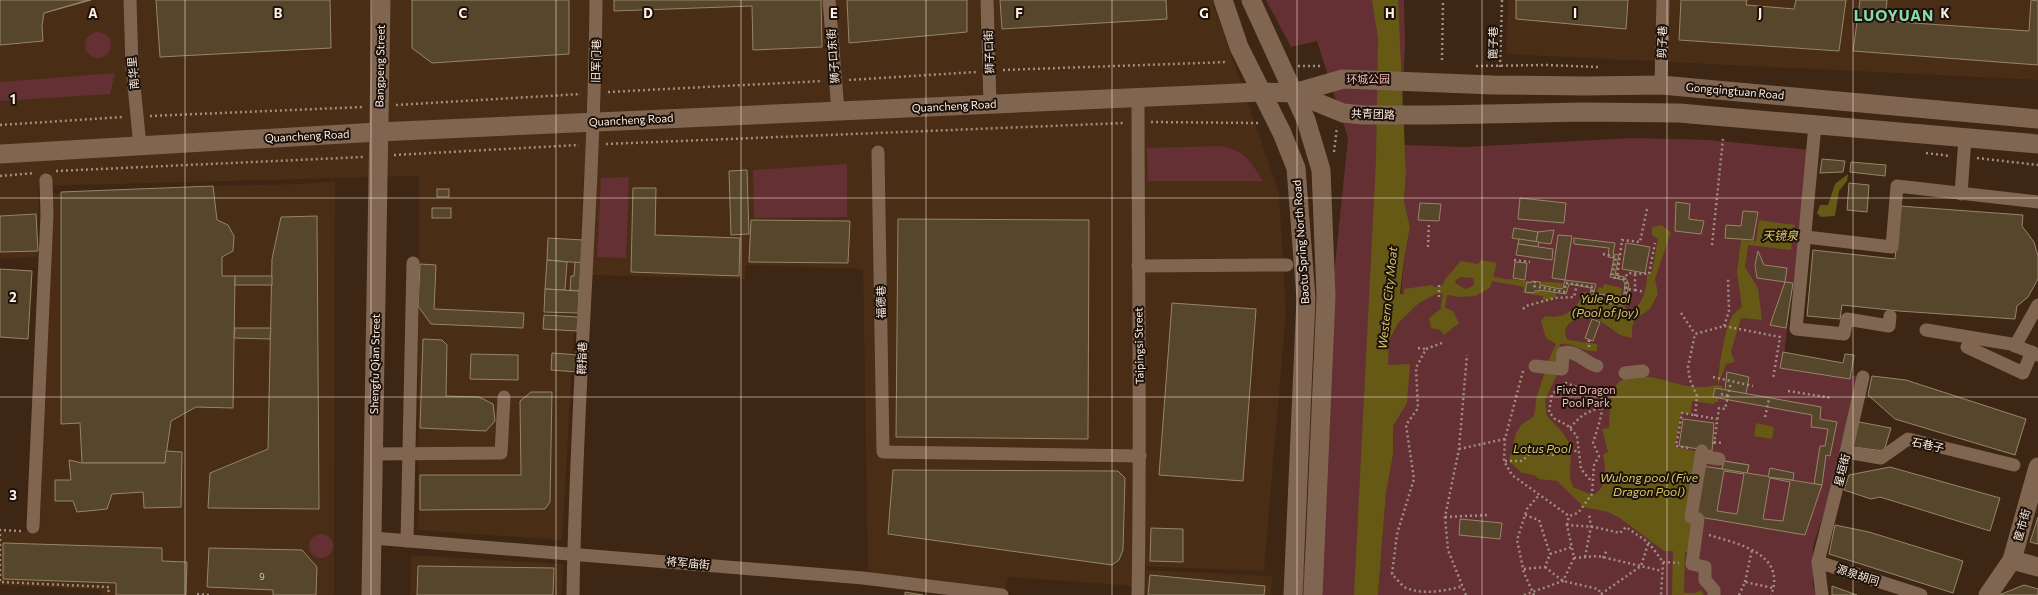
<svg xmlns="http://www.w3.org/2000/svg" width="2038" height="595" font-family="Commissioner,'Noto Sans SC',sans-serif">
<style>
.built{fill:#492d15}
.green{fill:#643034}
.water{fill:#655915;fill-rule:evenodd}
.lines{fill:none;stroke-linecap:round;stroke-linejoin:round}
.stream{stroke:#655915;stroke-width:4.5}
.building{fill:#56462c;stroke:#978569;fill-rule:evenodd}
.path{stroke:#a28e80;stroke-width:2.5;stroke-dasharray:2 3;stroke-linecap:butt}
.street{stroke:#806551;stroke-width:13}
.secondary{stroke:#806551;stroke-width:19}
.grid{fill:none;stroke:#ffefe4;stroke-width:1;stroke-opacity:0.55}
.labels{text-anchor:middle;stroke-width:4;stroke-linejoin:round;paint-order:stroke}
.number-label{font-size:9px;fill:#d5c5b6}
.street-label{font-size:11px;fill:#ffefe4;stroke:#1d120a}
.park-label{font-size:11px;fill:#f5b9ba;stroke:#1d120a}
.water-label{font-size:12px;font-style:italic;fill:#dac96b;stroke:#1d120a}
.district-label{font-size:15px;font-weight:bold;letter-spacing:1px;fill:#88d9b0;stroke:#1d120a}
.grid-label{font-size:13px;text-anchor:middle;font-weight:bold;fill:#ffefe4;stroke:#1d120a;stroke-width:4;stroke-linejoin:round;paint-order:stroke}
</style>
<rect width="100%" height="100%" fill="#3d2614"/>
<g class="built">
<path d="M0,0H1212L1279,192L1286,311L1264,571L1135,566L1134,586L1008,577L1005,591L898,579L868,571L863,269L746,265L745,279L592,275L596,171L584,172L580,240H583L577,331H574L562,540L418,530L419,176L39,186L37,257L0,259Z"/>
<path d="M1508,0H2038V80L1506,54Z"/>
<path d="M335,181L334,595H101V590L0,585V532L40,531L51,194L213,186L300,184Z"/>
<path d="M411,555L563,564L562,595H410Z"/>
<path d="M1146,570L1272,576L1271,595H1145Z"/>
</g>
<g class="green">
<path d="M1266,0H1404L1405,44L1394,257L1367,595H1301L1348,138L1317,41L1291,47Z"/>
<circle cx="98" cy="45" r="13"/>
<path d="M115,73L110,94L0,101V82Z"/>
<path d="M1633,138L1710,140L1811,150L1805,224L1790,304L1783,365L1857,376L1828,499L1813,547V586L1816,595H1378L1386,493L1388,353L1389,341L1399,322L1404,259L1410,227L1404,201L1406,172L1405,145L1465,147Z"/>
<path d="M1220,146C1244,149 1251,162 1263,181H1148L1147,148Z"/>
<path d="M847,164V217L754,218L753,170Z"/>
<path d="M629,177L626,258L597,257L601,178Z"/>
<circle cx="321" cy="546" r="12"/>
</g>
<g class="water">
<path d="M1372,0H1398L1406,172L1404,201L1410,227L1404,259L1400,294H1404V289L1432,285L1435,287L1442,286L1446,278L1461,261L1478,264L1481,260L1497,263L1490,288L1475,296L1459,297L1438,293L1419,303L1399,322L1389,341L1388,365L1410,364L1407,403L1393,426V454L1386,493L1378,595H1354L1376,159L1378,38ZM1461,277L1473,278L1474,282L1473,286L1465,289L1455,283L1456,280Z"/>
<path d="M1848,174L1847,181L1839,191L1835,216L1821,217L1817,213L1820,205H1828L1835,184Z"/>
<path d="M1759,220L1795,225L1791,250L1748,245L1745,267L1758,288L1762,320L1741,318L1731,352L1735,362L1726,364L1718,385L1722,386L1723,389H1714L1713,398L1719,399L1718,402H1715L1714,404L1692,401L1691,414L1681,413L1675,447L1699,452L1694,521L1689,552H1685L1684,593H1695L1701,590L1704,595H1672L1673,551H1664L1620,518L1608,512L1584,507L1557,481L1539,479L1534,475L1522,473L1509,461L1516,433L1521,425L1533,417L1535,411L1536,399L1549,359L1556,344L1546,338L1541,321L1545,316C1564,320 1578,309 1583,292L1597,294L1598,287L1603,288L1604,284L1622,288L1620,303L1632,313C1644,299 1646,294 1647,275L1652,271L1658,239L1652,235V227L1661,225L1671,232L1655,279L1658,294L1650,309L1635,319L1632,327V338L1620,335L1592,315C1581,317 1557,323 1568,340L1597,344V351C1583,353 1572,342 1560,344L1557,375L1545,400L1547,416L1563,433L1571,446L1570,477L1573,487L1592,495C1608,490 1606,468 1603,455L1608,452L1602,429L1609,428C1610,418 1609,406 1611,396C1621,361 1663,382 1687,386C1698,388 1708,387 1718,385C1718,371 1725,326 1733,315C1736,312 1739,309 1742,307L1737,272L1741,240L1756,241Z"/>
<path d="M1510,279C1528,282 1545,281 1563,283L1562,287L1556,294L1555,298L1543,301V296L1523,293L1524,287L1509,284Z"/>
<path d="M1443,307L1453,311L1459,323L1444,335L1440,330L1431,328L1429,318Z"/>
<path d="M1756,423L1774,427L1772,439L1754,436Z"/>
</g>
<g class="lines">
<g class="stream">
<path d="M1493,279L1510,282"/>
<path d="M1443,307L1445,294"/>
</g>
</g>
<g class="building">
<path d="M0,0H91L44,13L0,20Z"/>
<path d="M0,0H88L44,13L42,26L43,41L0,45Z"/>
<path d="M156,0H330L331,48L160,57Z"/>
<path d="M412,0H569V54L432,63L412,48Z"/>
<path d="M614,0H821L822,47L753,50L752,6L614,11Z"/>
<path d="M847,0H967V32L849,43Z"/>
<path d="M1000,0H1166L1167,19L1002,29Z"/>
<path d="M1516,0H1628L1626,29L1516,19Z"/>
<path d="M1681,0H1747L1746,5L1794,9L1796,0H1846L1839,51L1679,40Z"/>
<path d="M1860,0H1887L1885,21L2029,31L2031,0L2038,1V65L1853,51Z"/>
<path d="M1822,159L1845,161L1843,172L1820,173Z"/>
<path d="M1851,162L1886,165L1885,176L1850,172Z"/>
<path d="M747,170L749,234L731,235L729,171Z"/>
<path d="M1849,183L1869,185L1867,212L1847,210Z"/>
<path d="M213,186L217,220L228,225L234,236L233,251L222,257V276H235L233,408L196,407L171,421L165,463H82L80,423L61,424V192Z"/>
<path d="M633,188H656L655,235L740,238L739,276L631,272Z"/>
<rect x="437" y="189" width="12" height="8"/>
<path d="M1520,198L1566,203L1564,223L1518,219Z"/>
<path d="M1676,202L1690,204L1689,219L1704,221L1701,234L1675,231Z"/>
<path d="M1420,203L1441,204L1439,221L1418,220Z"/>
<path d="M1900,206L2023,215L2022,226L2034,242L2038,256V279L2028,297L2017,306L2015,319L1899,311L1842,305L1840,319L1807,316L1813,250L1895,259Z"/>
<rect x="432" y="208" width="19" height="10"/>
<path d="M1743,211L1758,212L1753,240L1725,238L1726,225L1741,226Z"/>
<path d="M36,214L38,251L0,252V216Z"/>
<path d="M317,216L319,509L208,508L210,473L268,449L272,259L281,217Z"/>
<path d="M898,219L1089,220L1088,439L896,437Z"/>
<path d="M751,220L850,221L848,263L749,262Z"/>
<path d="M1514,228L1538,232L1536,242L1512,238Z"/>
<path d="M1554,230L1551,244L1536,242L1538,232Z"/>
<path d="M1558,235L1572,236L1565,280L1552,278Z"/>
<path d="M548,238L583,240L582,263L547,260Z"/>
<path d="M1574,238L1615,243L1613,254L1619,255L1615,275L1625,277L1629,284L1625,305L1589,300L1591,288L1569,284L1566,294L1539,290V291H1535L1534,293L1525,292L1527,282L1531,283L1532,281L1540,282V285L1560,289L1563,288L1565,280L1596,284L1593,296L1623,300L1625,284L1623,280L1610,277L1614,258L1608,257L1609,248L1574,244Z"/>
<path d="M1519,239L1539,242L1538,247L1518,244Z"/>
<path d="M1626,243L1650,247L1645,273L1622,269Z"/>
<path d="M1518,244L1553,249L1552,260L1516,255Z"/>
<path d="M1758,251L1764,265L1787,268L1785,282L1757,278L1755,265Z"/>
<path d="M547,260L567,262L565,290L545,289Z"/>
<path d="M575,262L582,263L579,291L570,290L571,276H574Z"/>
<path d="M1515,262L1527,263L1525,280L1513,278Z"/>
<path d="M420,264L436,265L434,309L524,313L523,328L431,324L418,306Z"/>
<path d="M0,269L32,271L28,339L0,337Z"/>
<rect x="235" y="276" width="37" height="9"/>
<path d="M1785,282L1793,283L1786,328L1770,325Z"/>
<path d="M545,289L579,291L578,313L544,312Z"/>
<path d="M1599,294L1613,296L1612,304L1598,302Z"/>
<path d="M1172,303L1256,309L1243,481L1159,475Z"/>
<path d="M544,315L578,317L577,331L543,329Z"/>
<path d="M1592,319L1600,322L1593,341L1585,338Z"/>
<path d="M235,328H271L270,339L234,338Z"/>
<path d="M423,339L442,340L447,345L446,396L479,397L493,404L495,421L486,431L420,428Z"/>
<path d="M1783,352L1843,363L1845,354L1854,355L1850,379L1780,368Z"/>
<path d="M552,353L579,355L577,372L551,370Z"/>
<path d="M471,354L518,355V380L470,379Z"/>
<path d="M1727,372L1749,377L1746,394L1725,390Z"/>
<path d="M1872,376L1906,380L2026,419L2015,455L1895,419L1868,395Z"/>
<path d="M1715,388L1821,407L1820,419L1837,422L1830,456L1826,455L1822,485L1814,484L1820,446H1825L1828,429L1811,427L1812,415L1713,397Z"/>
<path d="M531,392H552L550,502L545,509L420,510V475H521L520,401Z"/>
<path d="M1683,419L1714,423L1712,451L1679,446Z"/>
<path d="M1859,422L1891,428L1884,451L1852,447Z"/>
<path d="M166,451L182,452L181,507L144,508L143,492L112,494L107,509L77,512L73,501H55V480H71L69,460L82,463H165Z"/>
<path d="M1724,461L1749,465L1747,473L1822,485L1805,535L1694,516L1702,466L1722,469ZM1724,471L1744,474L1737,514L1717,511ZM1770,478L1790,482L1783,521L1763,519Z"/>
<path d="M1724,461L1749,465L1747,473L1722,469Z"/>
<path d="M1890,467L2000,498L1990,531L1880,497L1871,499L1844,490L1849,475Z"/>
<path d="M1770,468L1794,473L1793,480L1768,477Z"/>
<path d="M893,470L1118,471L1125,478L1123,550L1119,560L1112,565L888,534Z"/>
<path d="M2038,517V544L2030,542Z"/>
<path d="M1460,519L1502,523L1500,539L1459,535Z"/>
<path d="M1835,525L1869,532L1963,561L1953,593L1829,554Z"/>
<path d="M1151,528L1183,529V562L1150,561Z"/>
<path d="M3,543L162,548V561L187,562L186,595H116V583L3,579Z"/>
<path d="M209,548L302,550L317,567L316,595H273V590L207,587Z"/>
<path d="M418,566L554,568L553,595H417Z"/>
<path d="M1150,575L1265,586L1264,595H1148Z"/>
<path d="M2024,585L2038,589V595H1999Z"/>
<path d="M1832,586L1857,595H1832Z"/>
<path d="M905,592L923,595H905Z"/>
</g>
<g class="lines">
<g class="path">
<path d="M1442,60L1443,0"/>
<path d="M1298,66H1321"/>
<path d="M1476,66L1545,65L1599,67"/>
<path d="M1500,67L1502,0"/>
<path d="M1003,70L1228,62"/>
<path d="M849,80L976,72"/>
<path d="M608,92L822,81"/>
<path d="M396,105L581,94"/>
<path d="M150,116L363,107"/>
<path d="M1151,122L1258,123"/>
<path d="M0,125L123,117"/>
<path d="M606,144L1124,123"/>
<path d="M1334,152L1337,127"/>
<path d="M1926,153L1950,156"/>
<path d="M394,155L579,145"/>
<path d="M1977,158L2038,165"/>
<path d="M56,171L363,157"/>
<path d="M0,176L35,173"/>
<path d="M1647,209L1640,242L1622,240L1617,277L1624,279L1628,273L1649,274L1655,243"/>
<path d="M1712,245L1723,139"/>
<path d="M1428,247L1429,222"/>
<path d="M1603,254L1616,257L1612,276L1617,279"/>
<path d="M1514,260L1530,262"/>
<path d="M1535,281L1534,286L1564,292L1566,283L1593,287L1591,298L1624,302L1627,284L1624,279"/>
<path d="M1439,285V297"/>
<path d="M1625,287L1626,289L1635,290V274"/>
<path d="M1635,290L1645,292"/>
<path d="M1523,309L1526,306L1555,298L1574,297L1577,284"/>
<path d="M1681,313L1695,334"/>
<path d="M1724,326L1729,311L1728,279"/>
<path d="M1442,343L1426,349L1416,368L1418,408L1406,425L1414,479L1397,534L1392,574C1396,578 1401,585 1406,588C1424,595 1445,591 1463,586"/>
<path d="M1589,347V340"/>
<path d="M1418,348L1426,349"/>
<path d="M1523,371L1505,439L1504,461L1512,475L1569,516L1578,513L1592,494L1594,465L1599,456L1593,443C1597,429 1605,411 1601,396L1566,383L1552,394L1549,412L1555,419L1567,425L1577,436L1581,469L1592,482"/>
<path d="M1713,377L1753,386"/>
<path d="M1788,391L1832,398"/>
<path d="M1721,394L1729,396"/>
<path d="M1695,416L1697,396L1690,380L1688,367L1695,334L1724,326L1780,337L1773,379"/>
<path d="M1765,417L1769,399"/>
<path d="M1570,428C1579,417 1587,411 1601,408"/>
<path d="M1714,442L1722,443"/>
<path d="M1714,444L1719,408L1725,409L1731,382"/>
<path d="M1688,448L1676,446L1682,413L1717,419"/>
<path d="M1459,449L1505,439"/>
<path d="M1505,461H1522L1531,453L1555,455L1559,450L1578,451"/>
<path d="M1525,515L1539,520L1550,554"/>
<path d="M1445,517L1489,515"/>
<path d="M1567,525L1569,516"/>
<path d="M21,531L0,530V582L109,587L108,595"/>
<path d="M1709,535C1739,544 1787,554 1771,595"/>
<path d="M1585,557L1591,527L1589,514"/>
<path d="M1574,558L1598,556L1662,571"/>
<path d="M1603,558L1607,550"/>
<path d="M1663,562L1679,563"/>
<path d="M1545,567L1563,581L1598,589L1602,595"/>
<path d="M1524,569L1545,567L1550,554L1572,547"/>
<path d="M1745,582L1752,550"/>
<path d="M197,594L209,595"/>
<path d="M1601,594L1641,566L1648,544"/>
<path d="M1466,595L1448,550L1445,517L1459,449L1467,355"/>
<path d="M1524,595L1563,581L1574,558L1567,525L1594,527L1620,533L1626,527L1649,543L1663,562L1661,595"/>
<path d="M1534,595L1524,573L1517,540L1527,509L1539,495"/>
<path d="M1739,595L1745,582L1773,588"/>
</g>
<g class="street">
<path d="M130,0L132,66L140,146"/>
<path d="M829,0L838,111"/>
<path d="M987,0L990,104"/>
<path d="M1661,85L1663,0"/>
<path d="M1138,97C1138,263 1141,429 1138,595"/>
<path d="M1815,125L1796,329L1844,334L1847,319L1889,326L1890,316"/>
<path d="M878,152L883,452L1140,456"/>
<path d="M1961,194L1965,138"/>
<path d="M1806,237L1892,247L1897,186L2038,202"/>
<path d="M1138,266L1287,265"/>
<path d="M1926,330L2011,344L2038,355"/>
<path d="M2015,346L2038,305"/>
<path d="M1967,347L2023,373L2032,352"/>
<path d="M1535,366L1562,369L1563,353C1576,349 1585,363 1597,366"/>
<path d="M1625,373L1643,371"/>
<path d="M1702,451L1691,517L1698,519L1692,564L1705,567V580L1714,590V595"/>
<path d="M1846,452L1881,458L1908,439L2014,465"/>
<path d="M374,454L501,453L504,397"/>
<path d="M1701,456L1719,459"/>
<path d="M33,527L47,215L46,180"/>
<path d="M373,538L863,578L1002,595"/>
<path d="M407,541L413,263"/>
<path d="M1818,562L1921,595"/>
<path d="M573,595C576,396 594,199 596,0"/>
<path d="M1822,595L1818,562L1846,452L1863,377"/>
</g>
<g class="secondary">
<path d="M1223,0L1239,47L1282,133L1296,168L1306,298L1293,595"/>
<path d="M1251,0L1306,120L1321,170L1326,296L1313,595"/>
<path d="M1294,93L1343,113L1364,115H1433L1583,112L1679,113L2038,144"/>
<path d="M0,154L378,132L1261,92L1294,93L1343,79L1493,85L1585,86L1661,85L2038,119"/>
<path d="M2012,560L2038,567"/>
<path d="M371,595L381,0"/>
<path d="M1988,595L2012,560L2038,467"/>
</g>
</g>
<path class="grid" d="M185,0V595M371,0V595M556,0V595M741,0V595M926,0V595M1112,0V595M1297,0V595M1482,0V595M1667,0V595M1853,0V595M0,198H2038M0,397H2038"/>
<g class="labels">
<g class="number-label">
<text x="262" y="580">9</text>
</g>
<g class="street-label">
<text transform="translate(1662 42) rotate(-88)" y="4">剪子巷</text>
<text transform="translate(1493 43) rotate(-89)" y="4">篦子巷</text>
<text transform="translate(989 52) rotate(-92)" y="4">狮子口街</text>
<text transform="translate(833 56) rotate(-94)" y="4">狮子口东街</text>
<text transform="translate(596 61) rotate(-89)" y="4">旧军门巷</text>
<text transform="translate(380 66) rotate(-89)" y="4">Bangpeng Street</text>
<text transform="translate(133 73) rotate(-95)" y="4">南华里</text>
<text transform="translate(1735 91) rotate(5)" y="4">Gongqingtuan Road</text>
<text transform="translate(954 106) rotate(-3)" y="4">Quancheng Road</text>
<text transform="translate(1373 114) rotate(2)" y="4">共青团路</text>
<text transform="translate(631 120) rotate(-3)" y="4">Quancheng Road</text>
<text transform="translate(307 136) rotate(-3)" y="4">Quancheng Road</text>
<text transform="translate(1301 242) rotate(-94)" y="4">Baotu Spring North Road</text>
<text transform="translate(881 302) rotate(-91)" y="4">福德巷</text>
<text transform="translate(1139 346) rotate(-91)" y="4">Taipingsi Street</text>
<text transform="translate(582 358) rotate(-88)" y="4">鞭指巷</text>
<text transform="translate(375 364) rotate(-89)" y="4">Shengfu Qian Street</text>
<text transform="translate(1928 445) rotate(12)" y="4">石巷子</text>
<text transform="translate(1842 470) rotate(-76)" y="4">星垣街</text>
<text transform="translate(2022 525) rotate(-74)" y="4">筐市街</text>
<text transform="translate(688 563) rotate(5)" y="4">将军庙街</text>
<text transform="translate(1858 575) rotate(18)" y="4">源泉胡同</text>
</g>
<g class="park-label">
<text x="1368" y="83">环城公园</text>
<text x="1586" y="394">Five Dragon<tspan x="1586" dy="13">Pool Park</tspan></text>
</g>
<g class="water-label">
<text x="1780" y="240">天镜泉</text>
<text transform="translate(1388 298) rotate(-84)" y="4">Western City Moat</text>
<text x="1605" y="303">Yule Pool<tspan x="1605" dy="14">(Pool of Joy)</tspan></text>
<text x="1542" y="453">Lotus Pool</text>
<text x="1649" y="482">Wulong pool (Five<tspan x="1649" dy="14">Dragon Pool)</tspan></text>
</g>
<g class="district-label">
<text x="1894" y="21">LUOYUAN</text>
</g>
</g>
<g class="grid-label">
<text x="93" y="18">A</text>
<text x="278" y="18">B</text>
<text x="463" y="18">C</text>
<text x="648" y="18">D</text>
<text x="834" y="18">E</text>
<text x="1019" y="18">F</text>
<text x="1204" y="18">G</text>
<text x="1390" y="18">H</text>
<text x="1575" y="18">I</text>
<text x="1760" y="18">J</text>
<text x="1945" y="18">K</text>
<text x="13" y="104">1</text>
<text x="13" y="302">2</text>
<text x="13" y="500">3</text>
</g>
</svg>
